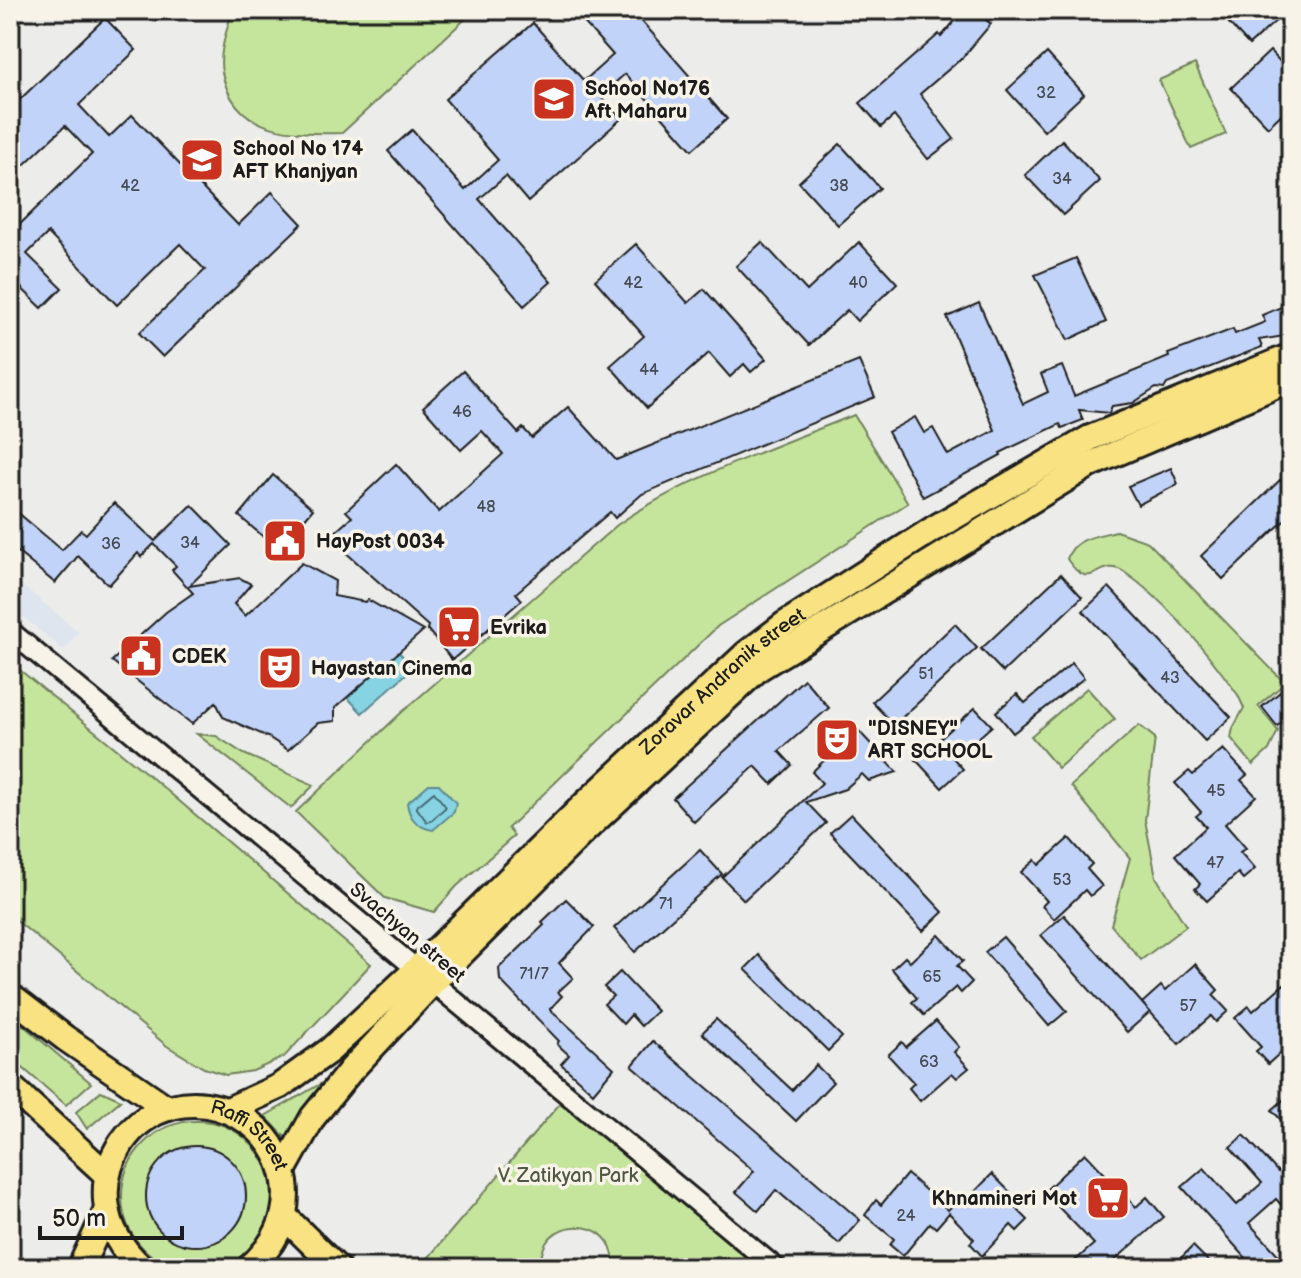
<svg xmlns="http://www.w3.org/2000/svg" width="1301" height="1278" font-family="'Balsamiq Sans',sans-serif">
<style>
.built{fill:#dfe5ef}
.green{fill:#c6e59c;stroke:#71805c;stroke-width:2}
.water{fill:#85d3e3;stroke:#5b8a93;stroke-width:2}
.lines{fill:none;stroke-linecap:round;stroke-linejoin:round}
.shore{stroke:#46656c;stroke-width:2}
.building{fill:#c1d3f8;stroke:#1c1c1c;stroke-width:2}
.minor-casing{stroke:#1c1c1c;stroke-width:24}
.major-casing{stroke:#1c1c1c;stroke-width:30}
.minor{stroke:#f7f3e8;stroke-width:18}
.major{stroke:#f8e281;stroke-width:24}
.labels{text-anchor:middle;stroke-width:7;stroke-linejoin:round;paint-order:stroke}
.number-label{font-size:16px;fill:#454a53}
.poi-label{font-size:20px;font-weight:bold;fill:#1c1c1c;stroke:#f7f3e8;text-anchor:start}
.street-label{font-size:20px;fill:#1c1c1c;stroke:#f7f3e8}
.park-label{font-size:20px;fill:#4f5842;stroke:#f7f3e8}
</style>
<rect width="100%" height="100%" fill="#ecedeb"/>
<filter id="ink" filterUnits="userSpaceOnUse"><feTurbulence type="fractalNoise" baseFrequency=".0125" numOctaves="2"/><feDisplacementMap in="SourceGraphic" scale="16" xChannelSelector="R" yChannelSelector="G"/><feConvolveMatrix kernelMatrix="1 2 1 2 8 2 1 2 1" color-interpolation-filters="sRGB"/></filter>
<g filter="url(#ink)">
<path class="built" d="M10,575L79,632L64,651L10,606Z"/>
<g class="green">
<path d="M232,10H475L342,133C291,134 234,134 222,72C218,53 228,28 232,10Z"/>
<path d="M1195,64L1226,134L1191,149L1159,80Z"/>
<path d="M854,415L908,503L718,626L508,828L514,836L457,886L434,912L385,898L296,812L401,713L617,525C684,478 777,446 854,415Z"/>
<path d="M1116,531L1148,542L1285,683L1258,706L1278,731L1269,750L1253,765L1231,738L1233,728L1244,708L1238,695C1208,653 1167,601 1124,572C1099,555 1092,597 1067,559C1073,538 1097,536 1116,531Z"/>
<path d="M10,662L151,777L371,964L284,1057L253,1071L226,1075L204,1068L167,1046L10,915Z"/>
<path d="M1087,688L1115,719L1058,768L1031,736Z"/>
<path d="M1139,725L1155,738L1145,820L1156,877L1186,926L1141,960L1111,925L1130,858L1071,786Z"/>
<path d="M197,734L216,736L244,754L314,785L291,808Z"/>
<path d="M10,1014L91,1083L66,1105L10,1057Z"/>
<path d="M322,1083L289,1141L265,1116Z"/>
<path d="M101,1091L121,1100L87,1129L76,1112Z"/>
<path d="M562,1101L758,1268H613C620,1213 534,1213 542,1268H427L423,1264Z"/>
<circle cx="197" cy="1196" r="75"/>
</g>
<g class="water">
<path d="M398,651L413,668L362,713L347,697Z"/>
<path d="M429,784H439L456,803L454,812L433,830C418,828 409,818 407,803Z"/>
</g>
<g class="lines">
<path class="shore" d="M434,792L446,807L431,821L427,822L416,807Z"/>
</g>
<g class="building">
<path d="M573,10H632L727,119L692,150L625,74L600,96L621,119L528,202L506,176L479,199L551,282L524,306L388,151L412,130L465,190L498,160L445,99L533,23L584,81L613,55Z"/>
<path d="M964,10H974L991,24L963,57L920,94L954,139L928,159L894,116L881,127L860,103L939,34L941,37Z"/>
<path d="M1217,10H1288L1249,45Z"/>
<path d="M105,18L136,50L79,105L109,137L132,115L238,225L272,192L302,224L163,357L139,333L205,270L180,244L117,305L48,233L27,254L62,288L42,308L10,277V234L92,154L65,126L10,178V109Z"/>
<path d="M1270,51L1291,73V105L1268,127L1231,88Z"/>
<path d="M1047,53L1084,94L1044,131L1007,90Z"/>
<path d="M1062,140L1100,181L1063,215L1025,175Z"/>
<path d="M840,144L880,188L838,225L799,182Z"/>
<path d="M762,242L807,291L859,242L897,283L857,321L847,310L809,345L736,266Z"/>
<path d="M636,244L688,303L704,289L766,359L751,372L744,364L730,377L709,353L647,408L610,366L644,336L595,280Z"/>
<path d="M1076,258L1106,322L1068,340L1035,275Z"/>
<path d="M979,303L1023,404L1048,392L1041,374L1062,366L1074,396L1169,357L1168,354L1233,329L1235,334L1265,322L1262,315L1291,303V335L1259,340L1262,347L1167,384L1164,389L1156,388L1133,403L1112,406L1109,413L1079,410L1083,420L1062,428L1060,424L1000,453L1001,455L923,497L888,432L915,417L924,433L933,428L948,455L995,430L947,317Z"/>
<path d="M859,361L875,397L642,494L615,518L610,512L516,593L522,600L452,660L427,629L428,626L333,541V534L352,517L346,511L396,464L439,512L503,454L482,431L461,450L423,407L463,371L518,433L523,428L532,438L568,407L616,460Z"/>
<path d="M1171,468L1178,484L1138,505L1128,486Z"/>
<path d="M273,475L313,509L279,550L239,516Z"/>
<path d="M1280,480L1291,491V514L1223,579L1201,556Z"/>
<path d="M114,503L155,541L192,505L231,545L189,586L240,578L251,584L234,604L245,616L302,563L335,581L334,596L365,602L368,600L423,631L335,708V721L318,723L288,750L268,737L223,717L216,702L192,724L112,661L166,612L193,593L172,570L176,566L154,544L141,557L138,553L109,585L78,556L55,583L10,546V506L62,550L81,530L86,534Z"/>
<path d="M1061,574L1082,597L1003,672L981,649Z"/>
<path d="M1109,587L1231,717L1205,741L1083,611Z"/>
<path d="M955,624L977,648L894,725L872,702Z"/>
<path d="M1072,663L1084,678L1013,733L996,712L1017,694L1025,703Z"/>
<path d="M804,679L829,708L779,751L792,765L772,784L755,766L694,822L673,798Z"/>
<path d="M1291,683V715L1277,726L1262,707Z"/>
<path d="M975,708L992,726L954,759L963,769L942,788L916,760Z"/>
<path d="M857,729L897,772L869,781L862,774L845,789L806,802L826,823L744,900L722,877L822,783L812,772Z"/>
<path d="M1223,749L1247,775L1241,780L1256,796L1225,824L1246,848L1240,852L1255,869L1243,879L1238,873L1207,901L1195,889L1200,884L1175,855L1206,827L1196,816L1201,812L1175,783L1189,771L1193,775Z"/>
<path d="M851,814L943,912L923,931L830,833Z"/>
<path d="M1069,838L1092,864L1087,869L1102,886L1090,896L1085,890L1054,919L1042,906L1047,901L1021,872L1035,860L1039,865Z"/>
<path d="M700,850L722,874L635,952L614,928Z"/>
<path d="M566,899L594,927L559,963L573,978L558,992L562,996L550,1009L614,1068L593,1093L561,1064L569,1055L557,1044L559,1041L500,980L499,968L544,925L542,922Z"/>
<path d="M1064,915L1150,1012L1127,1032L1041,935Z"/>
<path d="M939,935L963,961L957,966L972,982L961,993L956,987L924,1015L912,1002L917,998L892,969L905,957L910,962Z"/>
<path d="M1003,937L1067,1011L1049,1026L985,952Z"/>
<path d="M759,955L842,1037L828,1051L745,969Z"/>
<path d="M1195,964L1218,990L1213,995L1228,1011L1216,1022L1211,1016L1179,1044L1142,1003L1161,986L1165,991Z"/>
<path d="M620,972L657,1011L641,1026L631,1015L623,1024L604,1004L613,996L604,987Z"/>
<path d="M1284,984L1291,992V1043L1268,1064L1256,1051L1261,1047L1235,1018L1249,1006L1253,1011Z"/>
<path d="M716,1019L792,1090L816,1065L833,1082L796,1121L702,1033Z"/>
<path d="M936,1021L959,1047L954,1052L969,1068L957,1078L952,1073L920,1101L909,1088L914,1083L888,1055L902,1042L906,1047Z"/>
<path d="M653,1041L860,1220L839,1244L776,1190L758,1211L736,1192L754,1171L632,1066Z"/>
<path d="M1291,1093V1131L1272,1110Z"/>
<path d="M1244,1135L1278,1172L1291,1161V1216L1276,1199L1249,1223L1282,1259L1272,1268H1255L1182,1187L1204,1168L1237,1205L1262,1183L1230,1147Z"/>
<circle cx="196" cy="1196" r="50"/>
<path d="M1085,1153L1136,1207L1147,1197L1164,1217L1106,1268H1067L1094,1244L1044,1192Z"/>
<path d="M907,1174L948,1210L960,1198L964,1203L992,1174L1017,1199L1012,1204L1028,1220L1017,1231L1011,1225L982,1256L970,1243L974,1239L949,1213L936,1228L930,1223L903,1256L890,1245L894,1239L865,1215L876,1200L881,1205Z"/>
<path d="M1193,1246L1215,1268H1171Z"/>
</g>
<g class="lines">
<g class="minor-casing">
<path id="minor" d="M10,631L776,1268"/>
</g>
<g class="major-casing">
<g id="major">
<path d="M10,996L65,1038L167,1108"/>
<path d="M10,1086L107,1175"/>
<path id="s1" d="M228,1110L280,1086L330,1050L417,969L585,804L746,654L785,624L933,529L1090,438L1291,356"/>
<path d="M283,1171L313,1117L351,1070L433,982L583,832L759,668L1089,465L1291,379"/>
<path d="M284,1216L337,1268"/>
<path d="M80,1268L106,1212"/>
<path id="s2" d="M142,1268C53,1189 144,1062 242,1118C265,1131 281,1155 285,1182C290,1217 275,1245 249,1268"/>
</g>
</g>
<use href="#minor" class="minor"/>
<use href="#major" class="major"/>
</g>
</g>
<defs>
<g id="school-square" transform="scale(2.3)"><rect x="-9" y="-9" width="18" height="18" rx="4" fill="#c8321e" stroke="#f7f3e8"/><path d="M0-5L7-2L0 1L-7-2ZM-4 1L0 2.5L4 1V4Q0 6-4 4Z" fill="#fff"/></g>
<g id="civic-square" transform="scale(2.3)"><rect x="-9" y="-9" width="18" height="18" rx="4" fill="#c8321e" stroke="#f7f3e8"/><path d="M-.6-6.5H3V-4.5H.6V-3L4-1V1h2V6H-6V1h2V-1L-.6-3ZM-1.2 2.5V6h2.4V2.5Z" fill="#fff"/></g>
<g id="supermarket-square" transform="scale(2.3)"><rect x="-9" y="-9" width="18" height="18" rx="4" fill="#c8321e" stroke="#f7f3e8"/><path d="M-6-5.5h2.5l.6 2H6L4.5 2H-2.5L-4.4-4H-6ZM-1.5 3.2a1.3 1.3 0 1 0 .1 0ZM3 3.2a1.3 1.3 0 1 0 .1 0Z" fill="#fff"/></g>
<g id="theatre-square" transform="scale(2.3)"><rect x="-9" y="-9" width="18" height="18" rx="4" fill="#c8321e" stroke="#f7f3e8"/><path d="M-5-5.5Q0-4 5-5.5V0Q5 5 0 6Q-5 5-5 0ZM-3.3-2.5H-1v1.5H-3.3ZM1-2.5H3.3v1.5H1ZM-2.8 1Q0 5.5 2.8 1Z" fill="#fff"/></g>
</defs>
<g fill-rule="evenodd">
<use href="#school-square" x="554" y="99"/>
<use href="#school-square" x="202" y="160"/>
<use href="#civic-square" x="285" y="541"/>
<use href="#supermarket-square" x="459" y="627"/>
<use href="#civic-square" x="141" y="656"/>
<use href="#theatre-square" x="280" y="668"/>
<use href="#theatre-square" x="837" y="740"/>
<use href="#supermarket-square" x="1108" y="1198"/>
</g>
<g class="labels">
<g class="number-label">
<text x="1046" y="98">32</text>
<text x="1062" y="184">34</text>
<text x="130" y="191">42</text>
<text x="839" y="191">38</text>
<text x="633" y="288">42</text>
<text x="858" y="288">40</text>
<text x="649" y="375">44</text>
<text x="462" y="417">46</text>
<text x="486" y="512">48</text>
<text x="190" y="548">34</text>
<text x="111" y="549">36</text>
<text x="926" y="679">51</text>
<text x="1170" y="683">43</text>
<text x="1216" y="796">45</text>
<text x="1215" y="868">47</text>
<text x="1062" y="885">53</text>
<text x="666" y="909">71</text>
<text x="534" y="979">71/7</text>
<text x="932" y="982">65</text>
<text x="1188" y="1011">57</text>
<text x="929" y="1067">63</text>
<text x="906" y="1221">24</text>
</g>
<g class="poi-label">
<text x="585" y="95">School No176<tspan x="585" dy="23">Aft Maharu</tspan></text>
<text x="233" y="155">School No 174<tspan x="233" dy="23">AFT Khanjyan</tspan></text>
<text x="316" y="548">HayPost 0034</text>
<text x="490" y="634">Evrika</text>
<text x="172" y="663">CDEK</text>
<text x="311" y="675">Hayastan Cinema</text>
<text x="868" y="735">"DISNEY"<tspan x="868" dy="23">ART SCHOOL</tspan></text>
<text x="1077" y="1205" text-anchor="end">Khnamineri Mot</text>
</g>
<g class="street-label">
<text dy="7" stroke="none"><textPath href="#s1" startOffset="658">Zoravar Andranik street</textPath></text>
<text transform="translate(408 932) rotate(40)" y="7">Svachyan street</text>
<text dy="7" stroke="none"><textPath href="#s2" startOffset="292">Raffi Street</textPath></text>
</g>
<g class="park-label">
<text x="568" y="1182">V. Zatikyan Park</text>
</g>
</g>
<rect width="1301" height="1278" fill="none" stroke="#f7f3e8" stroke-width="40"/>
<rect x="20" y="20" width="1261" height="1238" fill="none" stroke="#1c1c1c" stroke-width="3" filter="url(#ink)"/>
<path d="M40 1226v12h142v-12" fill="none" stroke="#1c1c1c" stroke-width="4"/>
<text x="52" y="1226" font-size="24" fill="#1c1c1c" stroke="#f7f3e8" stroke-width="6" paint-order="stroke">50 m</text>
</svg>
